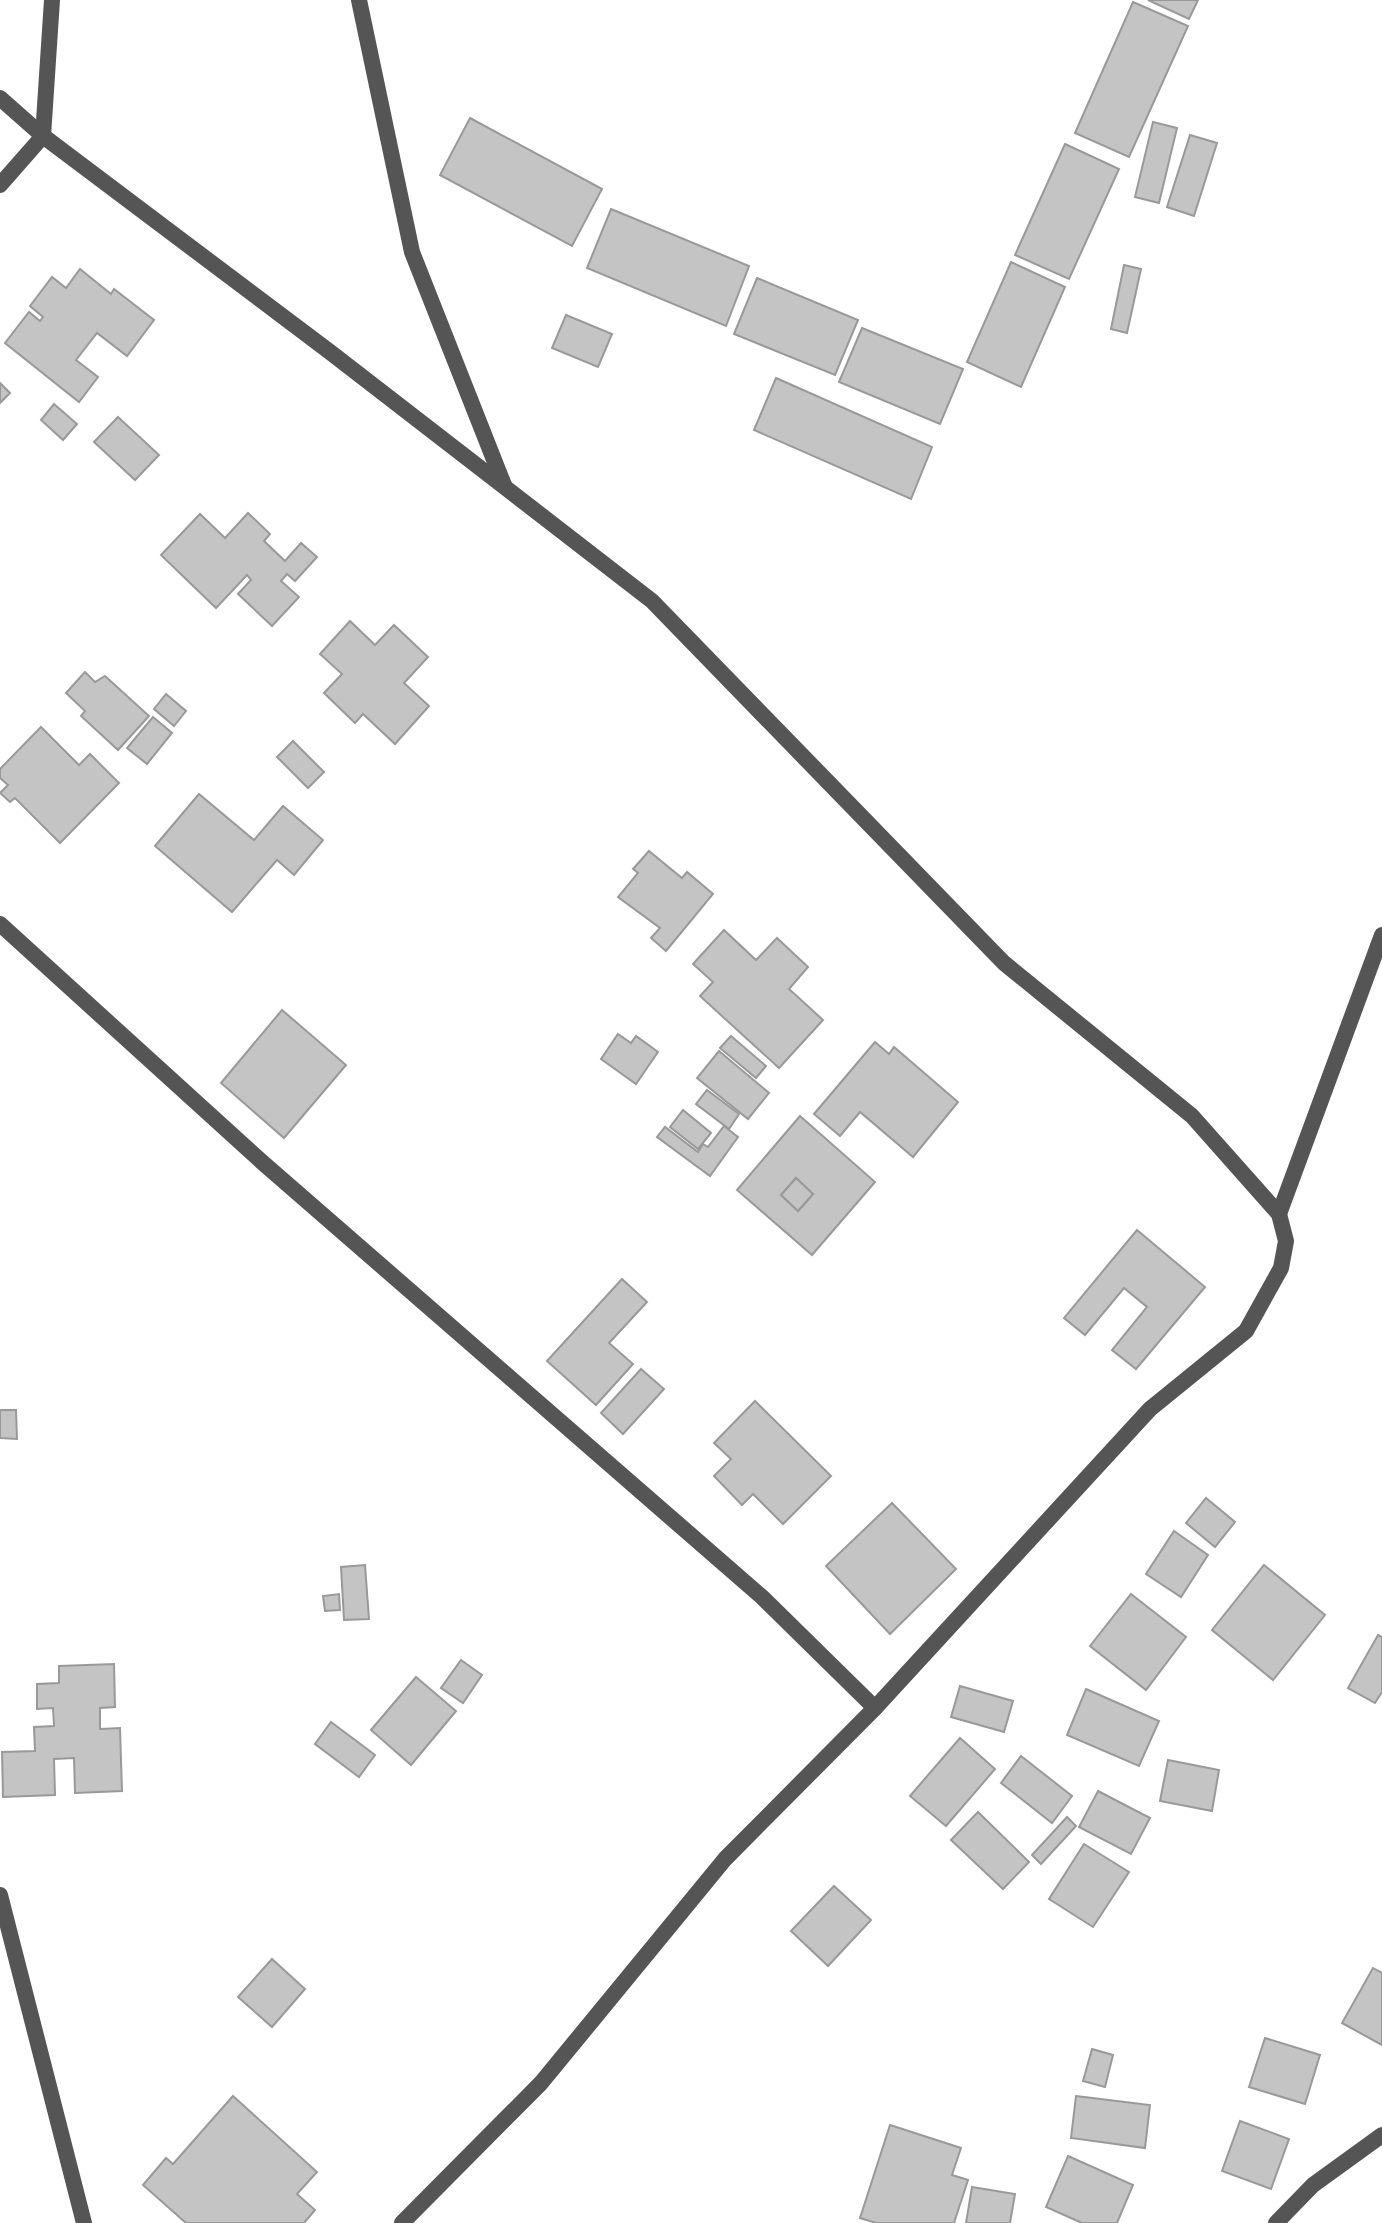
<svg xmlns="http://www.w3.org/2000/svg" width="1382" height="2223" font-family="Mulish,sans-serif">
<style>
.building{fill:#c4c4c4;stroke:#999;stroke-width:2;fill-rule:evenodd}
.lines{fill:none;stroke-linecap:round;stroke-linejoin:round}
.street{stroke:#555;stroke-width:16}
</style>
<rect width="100%" height="100%" fill="#fff"/>
<g class="building">
<path d="M1148,0H1198L1189,19Z"/>
<path d="M1133,2L1188,26L1129,157L1075,133Z"/>
<path d="M470,118L602,189L572,246L440,175Z"/>
<path d="M1153,122L1177,128L1159,203L1135,197Z"/>
<path d="M1190,135L1217,143L1194,216L1167,207Z"/>
<path d="M1065,144L1119,169L1069,279L1015,255Z"/>
<path d="M611,209L749,266L726,326L587,268Z"/>
<path d="M1011,262L1065,287L1021,387L967,362Z"/>
<path d="M1124,265L1141,269L1127,333L1111,329Z"/>
<path d="M80,269L111,294L114,289L154,320L127,356L97,333L76,360L98,377L79,402L5,343L29,312L40,321L43,317L30,306L52,277L66,288Z"/>
<path d="M757,278L858,320L835,375L734,334Z"/>
<path d="M566,315L612,334L598,367L552,348Z"/>
<path d="M862,328L963,369L940,424L839,382Z"/>
<path d="M776,378L932,447L911,499L754,430Z"/>
<path d="M0,383L10,393L0,403Z"/>
<path d="M54,404L77,424L63,440L41,420Z"/>
<path d="M118,417L159,455L135,480L94,442Z"/>
<path d="M248,513L270,534L264,541L285,561L301,543L317,557L295,581L287,574L281,581L299,597L272,626L238,594L251,580L247,575L216,608L161,555L200,514L225,538Z"/>
<path d="M350,621L375,645L394,625L428,657L404,683L429,706L395,744L363,714L355,723L324,693L342,674L320,654Z"/>
<path d="M85,672L95,682L105,676L149,716L118,750L81,716L85,711L66,693Z"/>
<path d="M166,694L186,711L174,726L154,709Z"/>
<path d="M153,717L172,733L147,764L127,748Z"/>
<path d="M41,727L79,765L90,754L119,783L60,843L15,798L10,802L0,793L8,785L0,778V769Z"/>
<path d="M293,741L324,772L308,788L277,757Z"/>
<path d="M199,794L254,840L283,806L323,840L294,875L277,860L232,912L155,846Z"/>
<path d="M649,851L682,878L687,872L713,894L666,951L651,938L660,928L618,897L638,873L633,869Z"/>
<path d="M724,930L756,960L777,938L808,967L789,989L823,1020L779,1068L700,996L713,982L693,964Z"/>
<path d="M282,1010L346,1065L284,1138L221,1083Z"/>
<path d="M618,1034L631,1043L636,1036L658,1052L636,1084L601,1059Z"/>
<path d="M731,1036L766,1066L756,1078L720,1048Z"/>
<path d="M875,1042L889,1054L894,1047L958,1102L913,1157L860,1112L840,1136L814,1114Z"/>
<path d="M719,1051L769,1093L748,1119L697,1078Z"/>
<path d="M707,1090L739,1114L729,1129L696,1104Z"/>
<path d="M683,1110L711,1133L698,1149L670,1127Z"/>
<path d="M800,1116L875,1182L812,1255L737,1190ZM796,1178L813,1194L798,1211L781,1195Z"/>
<path d="M724,1126L738,1137L710,1176L657,1137L665,1127L698,1152L703,1144L708,1147Z"/>
<path d="M796,1178L813,1194L798,1211L781,1195Z"/>
<path d="M1137,1230L1205,1287L1136,1369L1112,1350L1147,1307L1124,1288L1085,1335L1064,1318Z"/>
<path d="M622,1279L647,1302L609,1343L633,1364L596,1405L547,1361Z"/>
<path d="M641,1369L664,1389L623,1434L601,1413Z"/>
<path d="M755,1401L831,1476L783,1524L753,1494L742,1505L714,1476L731,1459L714,1443Z"/>
<path d="M0,1410H16L17,1439L0,1438Z"/>
<path d="M1206,1498L1235,1522L1215,1547L1186,1523Z"/>
<path d="M892,1503L956,1569L890,1634L826,1566Z"/>
<path d="M1174,1531L1208,1555L1181,1597L1146,1574Z"/>
<path d="M365,1565L369,1619L344,1620L341,1567Z"/>
<path d="M1264,1565L1325,1615L1273,1680L1212,1630Z"/>
<path d="M339,1594L340,1610L325,1611L323,1596Z"/>
<path d="M1131,1594L1186,1637L1146,1690L1090,1646Z"/>
<path d="M1378,1635L1382,1637V1692L1375,1703L1348,1688Z"/>
<path d="M461,1660L482,1675L463,1703L441,1688Z"/>
<path d="M114,1664L115,1707L100,1708V1729L120,1728L122,1791L75,1793L74,1758L54,1759L55,1795L3,1797L2,1752L35,1751L34,1727L54,1726L53,1708L37,1709V1684L59,1683V1666Z"/>
<path d="M416,1677L456,1711L411,1765L371,1730Z"/>
<path d="M960,1686L1013,1701L1004,1732L951,1717Z"/>
<path d="M1086,1689L1159,1721L1139,1766L1067,1735Z"/>
<path d="M331,1722L375,1755L359,1777L315,1744Z"/>
<path d="M960,1738L995,1769L946,1826L910,1796Z"/>
<path d="M1021,1756L1072,1796L1052,1823L1001,1783Z"/>
<path d="M1168,1760L1219,1770L1212,1811L1160,1801Z"/>
<path d="M1098,1791L1150,1818L1131,1854L1079,1827Z"/>
<path d="M978,1812L1029,1862L1003,1889L951,1840Z"/>
<path d="M1067,1817L1076,1826L1041,1864L1032,1855Z"/>
<path d="M1084,1844L1129,1872L1093,1927L1049,1899Z"/>
<path d="M834,1886L871,1920L828,1966L791,1931Z"/>
<path d="M272,1959L305,1989L272,2027L238,1997Z"/>
<path d="M1373,1968L1382,1973V2045L1342,2023Z"/>
<path d="M1265,2038L1320,2055L1305,2104L1249,2087Z"/>
<path d="M1092,2049L1113,2055L1105,2087L1083,2081Z"/>
<path d="M233,2096L317,2172L297,2194L315,2210L304,2223H186L143,2185L166,2158L173,2164Z"/>
<path d="M1076,2096L1150,2105L1145,2148L1071,2138Z"/>
<path d="M1240,2121L1289,2139L1271,2189L1222,2171Z"/>
<path d="M890,2125L961,2148L952,2175L968,2180L954,2223H876L860,2218Z"/>
<path d="M1068,2156L1133,2185L1117,2223H1082L1046,2207Z"/>
<path d="M972,2187L1015,2194L1010,2223H966Z"/>
</g>
<g class="lines">
<g class="street">
<path d="M359,0L412,252L504,485"/>
<path d="M0,98L43,136L330,352L652,601L1004,963L1192,1116L1279,1214L1286,1241L1281,1268L1246,1331L1150,1409L875,1708L725,1859L541,2083L402,2223"/>
<path d="M0,185L43,136L52,0"/>
<path d="M0,924L262,1162L762,1597L875,1708"/>
<path d="M1279,1214L1382,935"/>
<path d="M0,1895L84,2223"/>
<path d="M1276,2223L1313,2185L1382,2135"/>
</g>
</g>
</svg>
